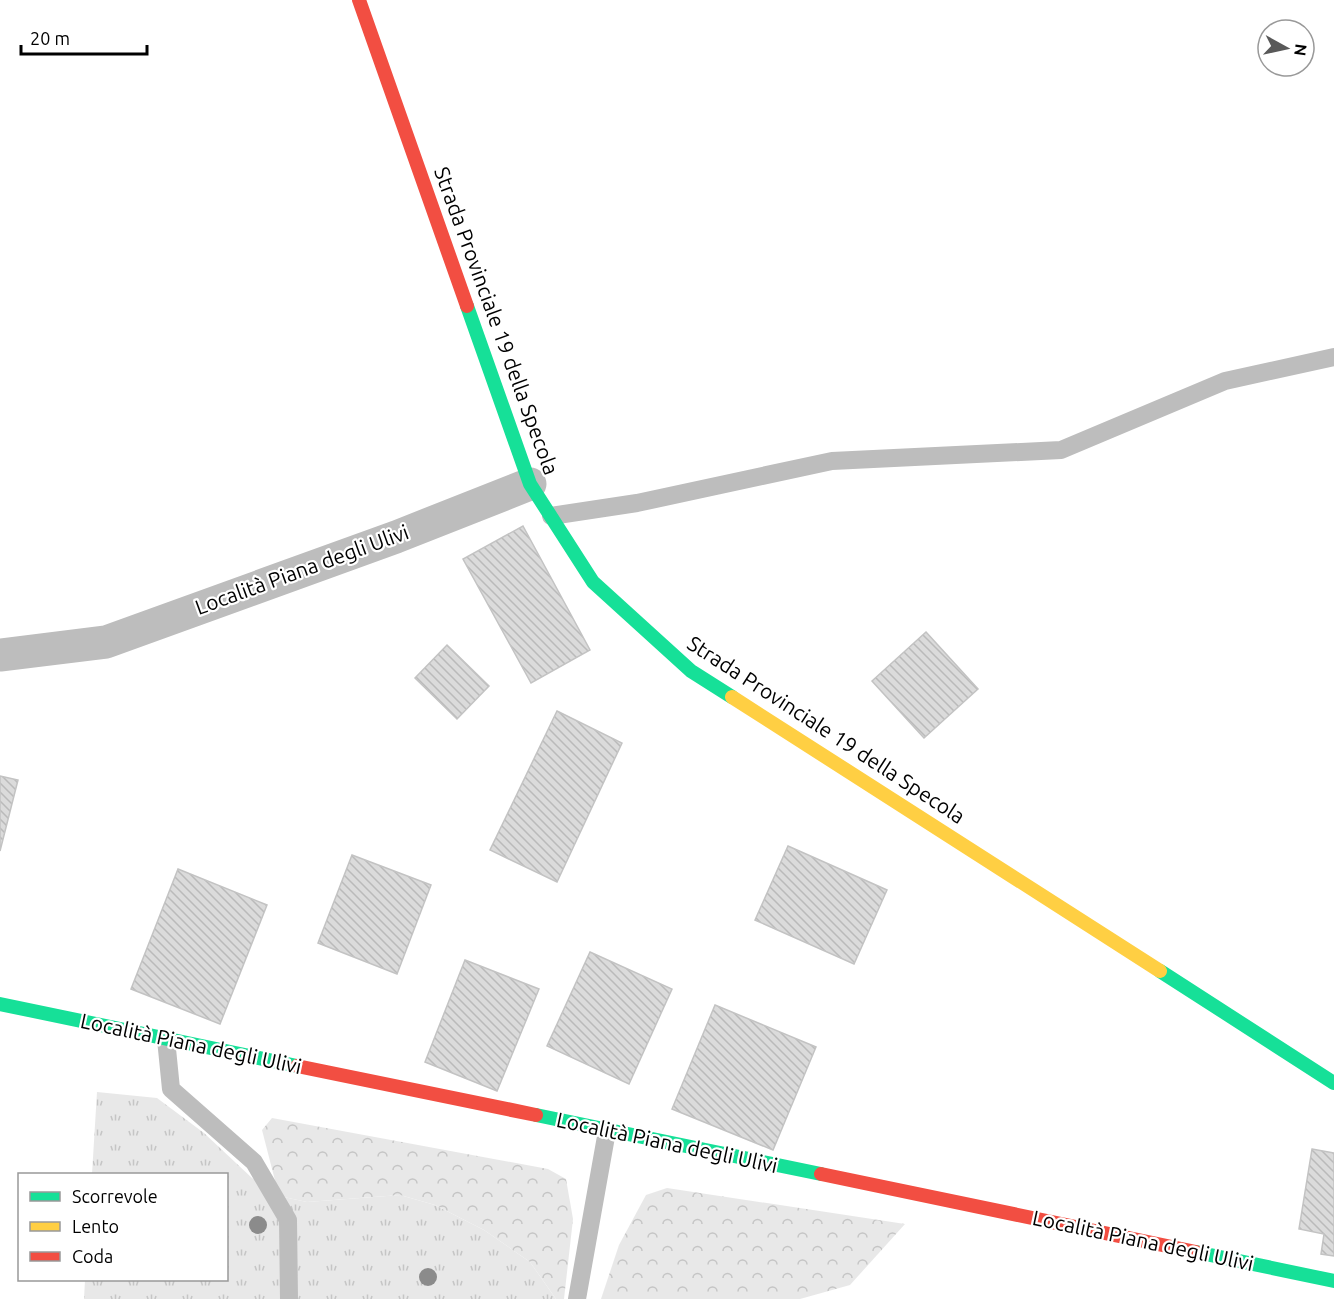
<svg xmlns="http://www.w3.org/2000/svg" width="1334" height="1299" font-family="Ubuntu,sans-serif">
<style>
.grass{fill:url(#grass-tufts)}
.forest{fill:url(#forest-crowns)}
.building{fill:url(#building-back-hatch);stroke:#c3c3c3;stroke-width:1.5}
.lines{fill:none;stroke-linecap:round;stroke-linejoin:round}
.lane{stroke:#bdbdbd;stroke-width:18}
.street{stroke:#bdbdbd;stroke-width:33}
.fast{stroke:#16e098;stroke-width:14}
.slow{stroke:#ffcf43;stroke-width:14}
.jam{stroke:#f24e42;stroke-width:14}
.tree{fill:#8b8b8b}
.labels{text-anchor:middle;stroke-width:4.5;stroke-linejoin:round;paint-order:stroke}
.street-label{font-size:21px;fill:#000;stroke:#fff}
</style>
<defs>
<pattern id="grass-tufts" width="24" height="20" patternUnits="userSpaceOnUse" patternTransform="scale(1.5)"><rect width="24" height="20" fill="#e8e8e8"/><path d="M3 7l-1-3M5 7V3M7 7l1-3M15 17l-1-3M17 17v-4M19 17l1-3" fill="none" stroke="#c5c5c5"/></pattern>
<pattern id="forest-crowns" width="20" height="18" patternUnits="userSpaceOnUse" patternTransform="scale(1.5)"><rect width="20" height="18" fill="#e8e8e8"/><path d="M2 6a3 3 0 1 1 6 0M12 15a3 3 0 1 1 6 0" fill="none" stroke="#c5c5c5"/></pattern>
<pattern id="building-back-hatch" width="6" height="6" patternUnits="userSpaceOnUse" patternTransform="scale(1.5)"><rect width="6" height="6" fill="#dbdbdb"/><path d="M-1 5l2 2M0 0l6 6M5-1l2 2" fill="none" stroke="#bababa"/></pattern>
</defs>
<rect width="100%" height="100%" fill="#fff"/>
<path class="grass" d="M97,1092L157,1098L204,1133L252,1178L279,1196L307,1202L400,1195L435,1205L484,1230L530,1262L556,1299H84L85,1280H226V1174H92Z"/>
<g class="forest">
<path d="M272,1118L548,1169L566,1179L573,1219L564,1299H556L530,1262L484,1230L435,1205L400,1195L307,1202L279,1196L262,1130Z"/>
<path d="M667,1188L905,1224L850,1285L800,1299H601L619,1245L646,1195Z"/>
</g>
<g class="building">
<path d="M523,526L590,650L531,683L463,559Z"/>
<path d="M926,632L978,689L924,738L872,681Z"/>
<path d="M447,645L489,686L457,719L415,678Z"/>
<path d="M557,711L622,743L557,882L490,850Z"/>
<path d="M0,776L18,780L0,851Z"/>
<path d="M788,846L887,890L854,964L755,920Z"/>
<path d="M352,855L431,885L397,974L318,943Z"/>
<path d="M178,869L267,905L220,1024L131,989Z"/>
<path d="M590,952L672,989L629,1084L547,1046Z"/>
<path d="M465,960L539,989L497,1091L425,1062Z"/>
<path d="M715,1005L816,1047L773,1150L672,1109Z"/>
<path d="M1312,1149L1334,1153V1256L1321,1254L1324,1234L1299,1229Z"/>
</g>
<g class="lines">
<g class="lane">
<path d="M551,516L637,503L832,461L1061,450L1225,381L1334,357"/>
<path d="M166,1039L171,1089L254,1162L288,1220L289,1299"/>
<path d="M577,1299L607,1131"/>
</g>
<path class="street" d="M0,655L106,642L396,537L530,484"/>
<g class="fast">
<path d="M467,306L530,484L593,582L691,671L732,697"/>
<path d="M1160,971L1334,1083"/>
<path d="M0,1004L297,1066"/>
<path d="M536,1115L821,1174"/>
<path d="M1196,1252L1334,1281"/>
</g>
<path class="slow" d="M732,697L1160,971"/>
<g class="jam">
<path d="M359,0L467,306"/>
<path d="M297,1066L536,1115"/>
<path d="M821,1174L1196,1252"/>
</g>
</g>
<g class="tree">
<circle cx="258" cy="1225" r="9"/>
<circle cx="428" cy="1277" r="9"/>
</g>
<g class="labels">
<g class="street-label">
<text transform="translate(496 321) rotate(70)" y="7">Strada Provinciale 19 della Specola</text>
<text transform="translate(302 570) rotate(-20)" y="7">Località Piana degli Ulivi</text>
<text transform="translate(826 730) rotate(33)" y="7">Strada Provinciale 19 della Specola</text>
<text transform="translate(191 1044) rotate(12)" y="7">Località Piana degli Ulivi</text>
<text transform="translate(667 1143) rotate(12)" y="7">Località Piana degli Ulivi</text>
<text transform="translate(1143 1241) rotate(12)" y="7">Località Piana degli Ulivi</text>
</g>
</g>
<rect x="18" y="1173" width="210" height="108" fill="#ffffff" stroke="#999999" stroke-width="1.5"/>
<rect x="30" y="1192" width="30" height="9" fill="#16e098" stroke="#999999" stroke-width="1.5"/>
<text x="72" y="1203" font-size="18" fill="#000000">Scorrevole</text>
<rect x="30" y="1222" width="30" height="9" fill="#ffcf43" stroke="#999999" stroke-width="1.5"/>
<text x="72" y="1233" font-size="18" fill="#000000">Lento</text>
<rect x="30" y="1252" width="30" height="9" fill="#f24e42" stroke="#999999" stroke-width="1.5"/>
<text x="72" y="1263" font-size="18" fill="#000000">Coda</text>
<g transform="translate(1286 48) rotate(98)"><circle r="28" fill="#ffffff" stroke="#999999" stroke-width="1.5"/>
<path d="M0-4.5L10 22L0 15L-10 22Z" fill="#595959"/>
<text y="-9" font-size="16" font-weight="bold" text-anchor="middle" fill="#000000">N</text>
</g>
<path d="M21 45v9h126v-9" fill="none" stroke="#000000" stroke-width="3"/>
<text x="30" y="45" font-size="18" fill="#000000" stroke="#ffffff" stroke-width="4.5" paint-order="stroke">20 m</text>
</svg>
